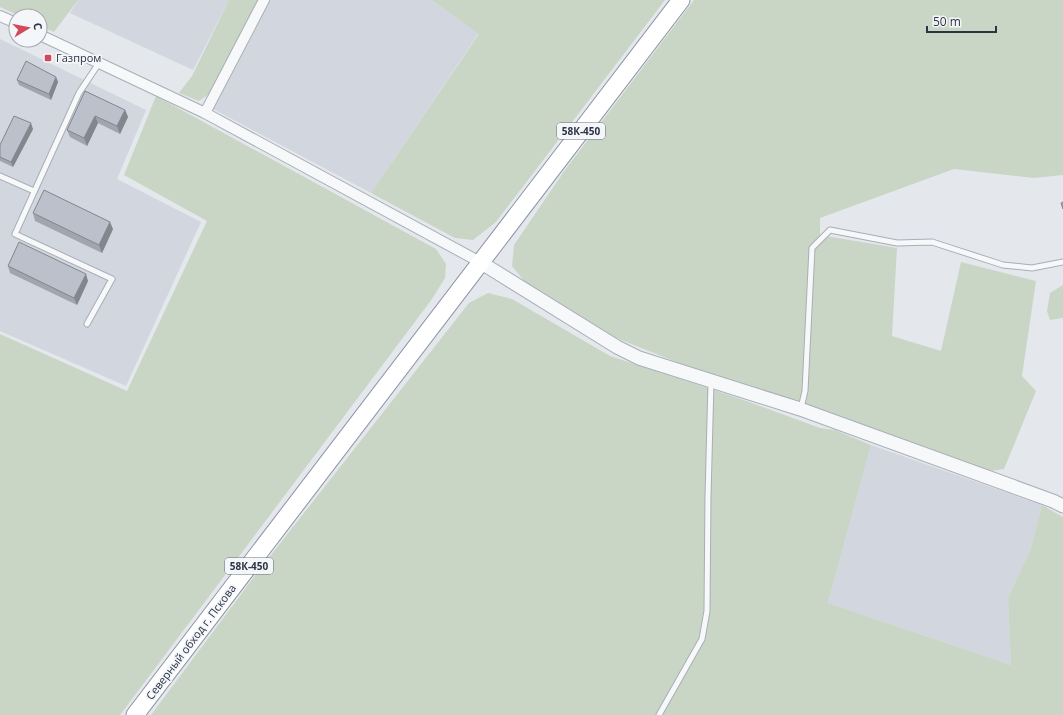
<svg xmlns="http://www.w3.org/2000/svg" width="1063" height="715" font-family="'Open Sans',sans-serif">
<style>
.built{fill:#d2d6de}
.green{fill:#c9d6c5}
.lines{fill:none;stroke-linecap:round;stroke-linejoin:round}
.service-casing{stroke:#a9aeb7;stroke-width:7}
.minor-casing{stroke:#a9aeb7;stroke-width:12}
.tertiary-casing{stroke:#a9aeb7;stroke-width:15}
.trunk-casing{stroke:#8b94a3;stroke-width:19}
.service{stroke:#f7f8fa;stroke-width:5}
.minor{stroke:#f7f8fa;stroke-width:10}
.tertiary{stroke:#f7f8fa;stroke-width:13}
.trunk{stroke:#fff;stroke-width:17}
.wall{fill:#a1a5ae}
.shaded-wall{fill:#83868d}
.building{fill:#bbc0ca;stroke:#83868d}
.poi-dot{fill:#d1495b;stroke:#f4f6f9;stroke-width:1.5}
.labels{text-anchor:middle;stroke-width:3.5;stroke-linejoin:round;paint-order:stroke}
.shield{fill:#f4f6f9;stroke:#676e7b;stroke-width:1}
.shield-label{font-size:10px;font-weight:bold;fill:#2b3445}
.poi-label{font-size:11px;fill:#2b3445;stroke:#f4f6f9;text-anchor:start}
.street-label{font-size:11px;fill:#2b3445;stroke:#f4f6f9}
</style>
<rect width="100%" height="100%" fill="#e4e7ec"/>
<g class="built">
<path d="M78,0H229L193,70L70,13Z"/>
<path d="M268,0H432L479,33L371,193L213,109Z"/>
<path d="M0,39L146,110L117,179L201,222L126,386L0,331Z"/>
<path d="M871,445L1042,505L1031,548L1008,598L1011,665L828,603Z"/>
</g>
<g class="green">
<path d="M0,0H78L54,32L40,26V16H20L0,7Z"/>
<path d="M229,0H259L212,92L199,101L179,93L192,76Z"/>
<path d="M432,0H665L496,222L473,240L455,238L371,193L479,34Z"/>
<path d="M694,0H1063V175L1034,178L954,169L820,218V235L897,248L892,336L941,351L961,262L1036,281L1022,376L1036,391L1004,469L990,471L811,406L798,400L778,396L689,367L614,337L525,282L512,266L514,245L565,170Z"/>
<path d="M156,96L436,249L446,264L445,278L432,299L120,715H0V334L127,391L207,221L124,175Z"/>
<path d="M1063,285V318L1050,320L1047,311L1050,293Z"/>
<path d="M488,293L512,299L610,356L738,398L820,428L835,430L871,445L828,603L1011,665L1008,598L1031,548L1042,505L1063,517V715H151L260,569L469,303Z"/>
</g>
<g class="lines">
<g class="service-casing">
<g id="service">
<path d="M0,176L34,191"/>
<path d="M87,324L112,279L15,234L79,93L99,63"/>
<path d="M801,408L805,391L812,248L830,230L897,243L932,242L1003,265L1032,268L1063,262"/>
<path d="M659,715L702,639L707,611L708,496L711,382"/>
</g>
</g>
<g class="minor-casing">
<g id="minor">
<path d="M0,16L16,23"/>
<path d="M40,35L205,113L480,262"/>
<path d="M205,113L264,0"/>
</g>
</g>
<g class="tertiary-casing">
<path id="tertiary" d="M480,262L617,347L639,358L800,409L1053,501L1063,506"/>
</g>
<g class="trunk-casing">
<path id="trunk" d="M135,715L681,0"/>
</g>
<use href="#service" class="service"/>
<use href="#minor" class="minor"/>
<use href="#tertiary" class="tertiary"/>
<use href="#trunk" class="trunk"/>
</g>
<g class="wall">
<path d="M56,77L58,82L51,100L19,85L17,80Z"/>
<path d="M85,91L125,110L128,117L120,134L98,123L87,146L70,137L67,130Z"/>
<path d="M33,129L13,167L0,161V145Z"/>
<path d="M33,213L113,229L102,253L35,221Z"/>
<path d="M8,266L88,281L77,305L10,273Z"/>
</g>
<g class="shaded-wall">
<path d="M56,77L58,82L51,100L49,94Z"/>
<path d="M125,110L128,117L120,134L117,126Z"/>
<path d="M95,116L98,123L87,146L84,138Z"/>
<path d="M31,123L33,129L13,167L11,162Z"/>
<path d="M110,222L113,229L102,253L99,245Z"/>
<path d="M86,274L88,281L77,305L74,298Z"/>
</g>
<g class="building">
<path d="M26,61L56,77L49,94L17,80Z"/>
<path d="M85,91L125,110L117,126L95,116L84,138L67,130Z"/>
<path d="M14,116L31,123L11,162L0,157V145Z"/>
<path d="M44,190L110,222L99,245L33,213Z"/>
<path d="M1063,202V209L1061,203Z"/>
<path d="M19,242L86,274L74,298L8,266Z"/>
</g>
<rect class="poi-dot" x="44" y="54" width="8" height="8" rx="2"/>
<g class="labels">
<g class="shield">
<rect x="557" y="123" width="48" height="16" rx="3"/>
<rect x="225" y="558" width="48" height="16" rx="3"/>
</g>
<g class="shield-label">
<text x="581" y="135">58К-450</text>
<text x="249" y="570">58К-450</text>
</g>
<g class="poi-label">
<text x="56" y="62">Газпром</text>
</g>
<g class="street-label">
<text transform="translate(191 642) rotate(-53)" y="4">Северный обход г. Пскова</text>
</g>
</g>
<g transform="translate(28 28) rotate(80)"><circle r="19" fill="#f4f6f9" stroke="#a4a8b1"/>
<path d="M0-3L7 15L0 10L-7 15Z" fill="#d1495b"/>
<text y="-6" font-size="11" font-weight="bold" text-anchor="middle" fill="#2b3445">С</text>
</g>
<path d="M927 26v6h69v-6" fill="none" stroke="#2b3445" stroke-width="2"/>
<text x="933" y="26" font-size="12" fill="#2b3445" stroke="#f4f6f9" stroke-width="3" paint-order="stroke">50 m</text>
</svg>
